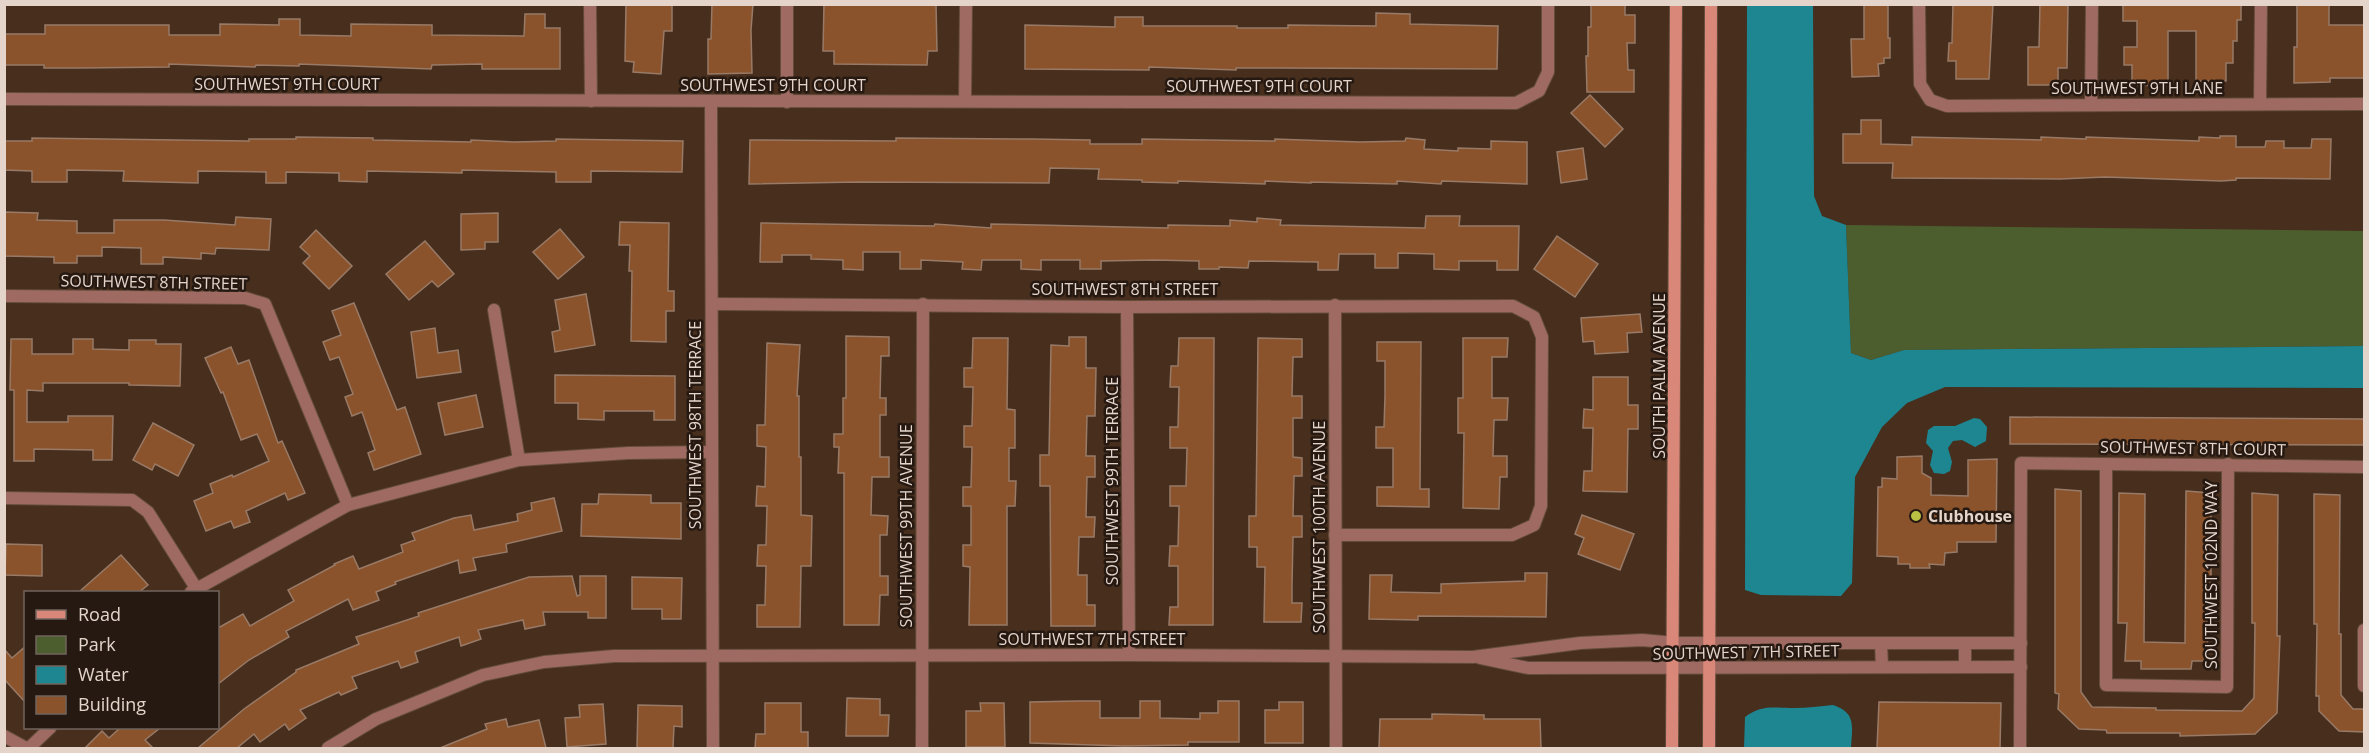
<svg xmlns="http://www.w3.org/2000/svg" width="2369" height="753" font-family="'Open Sans',sans-serif">
<style>
.green{fill:#4c5e2e}
.water{fill:#1d8691}
.building{fill:#8a532c;stroke:#987a67;stroke-width:1.5}
.lines{fill:none;stroke-linecap:round;stroke-linejoin:round}
.street-casing{stroke:#634c3c;stroke-width:14}
.secondary-casing{stroke:#634c3c;stroke-width:14}
.street{stroke:#9e6a61;stroke-width:12}
.secondary{stroke:#d88779;stroke-width:12}
.poi-dot{fill:#bbc045;stroke:#251912;stroke-width:2}
.labels{text-anchor:middle;stroke-width:5;stroke-linejoin:round;paint-order:stroke}
.street-label{font-size:16px;fill:#e5d4ca;stroke:#251912}
.poi-label{font-size:16px;font-weight:bold;fill:#e5d4ca;stroke:#251912;text-anchor:start}
</style>
<rect width="100%" height="100%" fill="#472e1d"/>
<path class="green" d="M1846,225L2364,231V346L1904,350L1871,360L1851,353Z"/>
<g class="water">
<path d="M1747,5H1813L1814,196L1822,216L1846,225L1851,353L1871,360L1904,350L2364,346V388L1945,387L1907,403L1882,427L1855,477L1852,583L1841,596L1761,595L1745,590Z"/>
<path d="M1974,418L1980,419L1987,427L1986,441L1975,447L1962,440L1953,441L1948,448L1952,462L1950,471L1944,474L1934,473L1930,465L1933,451L1926,443L1928,430L1934,426H1955Z"/>
<path d="M1833,705C1857,713 1852,727 1851,748H1744L1745,717C1762,704 1774,708 1794,708C1807,708 1820,706 1833,705Z"/>
</g>
<g class="building">
<path d="M626,4H672V31H664L661,74L633,72L634,62L625,61Z"/>
<path d="M712,4H753L751,30L752,73L708,74V39H711Z"/>
<path d="M824,4H936L937,51H928L927,65L834,64V51H823Z"/>
<path d="M1591,4H1625V15H1635V43H1627L1628,70H1634V92H1587L1586,56H1588V27H1591Z"/>
<path d="M1864,4H1888V38H1890V58H1884V63L1878,64L1879,76L1852,77L1851,39H1864Z"/>
<path d="M1953,4H1993L1989,79H1956V61H1948L1949,43H1952Z"/>
<path d="M2040,4H2068L2067,68H2058V85H2028V47H2039Z"/>
<path d="M2123,4L2241,5V20H2237V41H2233V63H2226V81H2196V31H2168V86L2132,85V65H2124V47H2137V21H2123Z"/>
<path d="M2297,4H2329V25H2364V78H2330V82L2294,83V47H2297Z"/>
<path d="M1376,13L1410,14V24L1498,26L1497,69L1279,68H1236V70L1149,67V70L1025,69V25L1115,27V17H1143V26H1237V28H1288V25L1376,26Z"/>
<path d="M525,14H545V28H560V69H482V64L432,65L431,69L299,64V66L256,65L255,67L169,64V67L80,68H44V65H4V34H45V25H169V35H220V24L279,25V19H300V35L351,36V24L432,25V35L524,36Z"/>
<path d="M1590,95L1623,129L1605,147L1571,113Z"/>
<path d="M1861,120H1881V144L1912,145V137L2041,140V137L2086,139V137L2199,141V137L2220,138V136H2236V147H2265L2266,141H2284V148H2311L2312,139H2331L2330,179L2236,178V180L2221,181L2105,177L2060,179L1892,178L1893,163H1843V134H1861Z"/>
<path d="M296,137L373,138V140L426,141L471,142V140L514,142L556,141V139L683,141L682,172L591,171V182H556V172L462,170V173L367,171V182L339,181V173L286,172V183H266V172L198,171V183L123,181L124,171L67,170V182H32V171L4,170V141H32V138L249,141V139H296Z"/>
<path d="M896,138L1033,139L1090,140V144H1142V139L1275,141V139L1360,142L1405,141L1406,138L1425,140L1424,149L1458,151V148L1491,149V141L1527,142V184L1442,181L1441,184L1397,181V184L1311,182V183L1265,181V184L1178,181V183L1142,182V180L1098,179L1099,169L1050,168L1049,183L858,182L749,184L750,140L896,141Z"/>
<path d="M1583,148L1587,179L1561,183L1557,152Z"/>
<path d="M4,212L38,213L37,220L77,221V233H114V220H164L235,225L236,217L271,219L269,250L216,248L215,254L201,253V259L163,257V264H141V248L102,247V256H77V263H54V257L4,256Z"/>
<path d="M498,213V242H485V249L461,250V214Z"/>
<path d="M1426,216H1460L1459,226H1519L1518,270H1497V261H1459V270L1434,269V254L1398,253V268H1375V254H1339L1338,270H1318V262L1249,261L1248,268L1219,267V269H1199V261L1154,260L1101,261V269H1080V260H1041V270L1021,269V260H982L981,270L962,269L963,262L921,260V269H900V252H863V270L843,269V260L811,259V255H782V262H760L761,223L934,226L935,224L991,228V224L1168,228V225L1230,226V220L1257,222V218L1281,220L1280,225L1425,228Z"/>
<path d="M620,222L669,223L668,291H674V311H666V342L631,341L632,271H629L630,245H619Z"/>
<path d="M560,229L584,257L558,279L533,252Z"/>
<path d="M316,230L352,266L329,289L303,263L310,256L300,247Z"/>
<path d="M1557,236L1598,264L1575,297L1534,269Z"/>
<path d="M425,241L454,274L438,287L432,281L409,300L386,274Z"/>
<path d="M586,294L595,345L555,352L552,332L560,330L555,300Z"/>
<path d="M354,303L397,410L405,407L421,454L374,470L368,453L375,450L362,412L352,416L345,397L353,394L339,357L330,360L323,342L341,335L332,311Z"/>
<path d="M1640,314L1642,332L1627,333L1628,352L1595,354L1594,341L1583,342L1581,318Z"/>
<path d="M435,328L438,353L458,350L461,372L417,378L411,332Z"/>
<path d="M846,336L889,337V356H881L880,398H886V415H880V457H889V477H872L871,515L888,516L887,535H880V576H888V595H880L879,625H844V473H838L839,447H834V434H843V398H846Z"/>
<path d="M1069,337H1086V368H1096L1095,416H1087L1086,456H1095V477H1087L1086,517H1095L1094,537H1079L1078,575H1087V605H1095V626H1051L1050,486H1040V455H1049L1051,345L1069,346Z"/>
<path d="M973,338H1008L1007,409L1015,410V448H1009V481H1016L1015,506H1007V625H969L970,567L963,566V545H971V506H963V487H971L972,447H964V426H972L973,387H964V368H972Z"/>
<path d="M1179,338H1214L1213,625H1169L1170,607H1178V566H1169L1170,546H1178L1179,506H1170V486H1186L1187,448H1170V427H1178L1179,387H1170L1171,366H1178Z"/>
<path d="M1258,338L1302,339V357H1293L1292,396H1302V418H1293V457L1302,458V476H1294L1293,516H1302V537H1293L1292,586V603H1302L1301,622H1264L1265,567H1257V547H1249V516H1256Z"/>
<path d="M1463,338H1508L1507,357H1492V398H1508L1507,420H1494L1493,456H1507V477H1500L1499,509L1463,508L1464,433H1458V398H1463Z"/>
<path d="M11,339H32V354H73V339H93V349L129,350V340H156V344H181L180,386L129,385V383H43V391L27,390V422H68V416H113L112,460H93V450L34,449V461H14V390H10Z"/>
<path d="M1377,342H1421L1420,489H1429V507L1377,506V487H1393V448H1376V427H1384L1385,396V361H1377Z"/>
<path d="M767,343L800,345L797,396H799V457H801V515L812,516L811,566H801L800,627H757V605H765L766,566H757L758,545H766L767,506H756L757,486L765,487L766,447L757,446V425H765Z"/>
<path d="M231,347L238,364L249,360L278,443L282,441L305,493L288,500L285,493L246,511L250,522L234,528L231,521L206,531L194,501L213,493L210,484L232,475L233,477L269,461L257,434L241,440L223,392L221,393L205,358Z"/>
<path d="M555,375L675,376V420H654V411H604V420L578,419V403H555Z"/>
<path d="M1593,377H1628V405H1638V429H1628L1627,492L1583,491L1584,471H1592L1593,428H1583L1584,409L1593,410Z"/>
<path d="M476,395L483,427L445,435L438,403Z"/>
<path d="M2010,417L2364,419V445L2010,444Z"/>
<path d="M153,423L194,445L178,476L155,464L152,470L133,460Z"/>
<path d="M1922,456V473L1931,478V495L1968,496V460L1997,459L1996,542H1957V552L1945,553L1944,565L1929,564L1930,568H1910V564H1898V557L1877,556L1878,487H1882V478L1897,479V457Z"/>
<path d="M2055,489L2081,491V692L2092,707L2156,708V710L2242,711L2254,698L2255,623H2252V493L2278,495L2277,636H2280L2277,713L2255,734L2180,736V733H2107L2106,730L2079,729L2058,709L2059,694L2055,693Z"/>
<path d="M2186,491L2211,493V622H2207L2208,661H2192L2191,669H2141V661H2125L2127,623H2118L2119,493L2145,494L2144,642L2185,643Z"/>
<path d="M599,494L651,495V503H681V539L581,536L582,504H598Z"/>
<path d="M2314,494L2340,495L2339,634H2341V695L2353,709H2364V732L2339,731L2319,711V696H2316L2317,624H2314Z"/>
<path d="M554,498L562,531L506,544L507,552L473,558L476,570L460,573L458,560L395,582L396,584L376,592L379,600L353,610L348,599L286,631L289,637L249,660L218,684V628L243,614L250,626L294,601L288,590L335,565L334,564L353,556L359,569L403,552L401,545L415,540L412,533L454,518L471,515L474,530L518,521L517,514L532,510L531,503Z"/>
<path d="M1582,515L1634,534L1620,570L1578,554L1584,538L1575,534Z"/>
<path d="M6,544L42,545V576L5,575Z"/>
<path d="M121,555L148,585L139,592H79Z"/>
<path d="M1525,573H1547L1546,617L1418,616V620L1369,619L1370,575H1392L1391,592L1441,593V584L1525,581Z"/>
<path d="M572,576L577,596L580,595V576H606V618H588V612H543L545,625L525,629L523,620L478,630L481,639L461,646L459,637L415,652L418,662L401,668L398,661L352,677L357,688L341,695L339,692L300,710L306,718L289,730L285,724L260,742L254,734L237,748H198L244,709L296,672V670L359,644L356,637L419,616L418,613L529,577Z"/>
<path d="M632,577L682,578L681,619H662V609H632Z"/>
<path d="M26,646V703L4,679V649L12,658Z"/>
<path d="M847,698L880,699V715H889L888,736H846Z"/>
<path d="M1077,701H1100V718H1140V701H1160V718L1200,719V713H1218V701H1239V742H1188V745L1124,746L1030,743V702Z"/>
<path d="M1279,702H1303V743H1265V710H1279Z"/>
<path d="M1879,702L2001,703L2000,748H1877Z"/>
<path d="M765,703H801V732H808V748H755L756,734H765Z"/>
<path d="M980,703H1004L1005,747H966V711H981Z"/>
<path d="M603,704L606,744L567,747L565,718L580,717L579,705Z"/>
<path d="M638,705L682,706V727L674,726L673,748H637Z"/>
<path d="M1432,714L1484,715V719H1540L1541,748H1379L1380,719H1432Z"/>
<path d="M506,719L508,727L539,720L546,748H440L487,729L485,724Z"/>
<path d="M120,728H160L145,740L153,748H85L102,731L109,738Z"/>
</g>
<g class="lines">
<g class="street-casing">
<g id="street">
<path d="M590,4L591,101"/>
<path d="M1919,4L1920,84L1930,100L1947,106L2364,104"/>
<path d="M4,99L1516,103L1539,91L1548,72V4"/>
<path d="M965,101L966,4"/>
<path d="M711,102L713,748"/>
<path d="M787,102V4"/>
<path d="M2091,104L2092,4"/>
<path d="M2260,104L2261,4"/>
<path d="M4,296L245,298L265,304L348,505"/>
<path d="M713,304L1127,307L1513,306L1534,317L1542,337L1541,506L1534,525L1512,535H1335"/>
<path d="M1335,305L1336,748"/>
<path d="M1127,307L1129,655"/>
<path d="M494,310L519,460"/>
<path d="M2106,464V685L2227,687L2228,464"/>
<path d="M4,498L132,500L148,512L196,588"/>
<path d="M191,592L348,505L519,460L628,453L711,452"/>
<path d="M1881,643L1882,667"/>
<path d="M1965,643V667"/>
<path d="M1480,658L1528,668L2021,667"/>
<path d="M2364,686V630"/>
<path d="M4,736L26,748"/>
<path d="M29,748L50,728"/>
<path d="M328,748L376,719L483,675L544,662L614,656L1129,655L1473,657L1580,643L1642,640L1675,643H2021"/>
<path d="M922,748L923,304"/>
<path d="M2020,748L2021,463L2364,467"/>
</g>
</g>
<g class="secondary-casing">
<g id="secondary">
<path d="M1672,748L1676,4"/>
<path d="M1709,748L1711,4"/>
</g>
</g>
<use href="#street" class="street"/>
<use href="#secondary" class="secondary"/>
</g>
<circle class="poi-dot" cx="1916" cy="516" r="6"/>
<g class="labels">
<g class="street-label">
<text x="287" y="90">SOUTHWEST 9TH COURT</text>
<text x="773" y="91">SOUTHWEST 9TH COURT</text>
<text x="1259" y="92">SOUTHWEST 9TH COURT</text>
<text x="2137" y="94">SOUTHWEST 9TH LANE</text>
<text transform="translate(154 282) rotate(1)" y="6">SOUTHWEST 8TH STREET</text>
<text x="1125" y="295">SOUTHWEST 8TH STREET</text>
<text transform="translate(1659 376) rotate(-90)" y="6">SOUTH PALM AVENUE</text>
<text transform="translate(695 425) rotate(-90)" y="6">SOUTHWEST 98TH TERRACE</text>
<text transform="translate(2193 448) rotate(1)" y="6">SOUTHWEST 8TH COURT</text>
<text transform="translate(1112 481) rotate(-90)" y="6">SOUTHWEST 99TH TERRACE</text>
<text transform="translate(906 526) rotate(-90)" y="6">SOUTHWEST 99TH AVENUE</text>
<text transform="translate(1319 527) rotate(-90)" y="6">SOUTHWEST 100TH AVENUE</text>
<text transform="translate(2211 575) rotate(-90)" y="6">SOUTHWEST 102ND WAY</text>
<text x="1092" y="645">SOUTHWEST 7TH STREET</text>
<text transform="translate(1746 652) rotate(-1)" y="6">SOUTHWEST 7TH STREET</text>
</g>
<g class="poi-label">
<text x="1928" y="522">Clubhouse</text>
</g>
</g>
<rect width="2369" height="753" fill="none" stroke="#e5d4ca" stroke-width="12"/>
<rect x="24" y="591" width="195" height="138" fill="#251912" stroke="#72645c" stroke-width="1.5"/>
<rect x="36" y="610" width="30" height="9" fill="#d88779" stroke="#72645c" stroke-width="1.5"/>
<text x="78" y="621" font-size="18" fill="#e5d4ca">Road</text>
<rect x="36" y="636" width="30" height="18" fill="#4c5e2e" stroke="#72645c" stroke-width="1.5"/>
<text x="78" y="651" font-size="18" fill="#e5d4ca">Park</text>
<rect x="36" y="666" width="30" height="18" fill="#1d8691" stroke="#72645c" stroke-width="1.5"/>
<text x="78" y="681" font-size="18" fill="#e5d4ca">Water</text>
<rect x="36" y="696" width="30" height="18" fill="#8a532c" stroke="#72645c" stroke-width="1.5"/>
<text x="78" y="711" font-size="18" fill="#e5d4ca">Building</text>
</svg>
